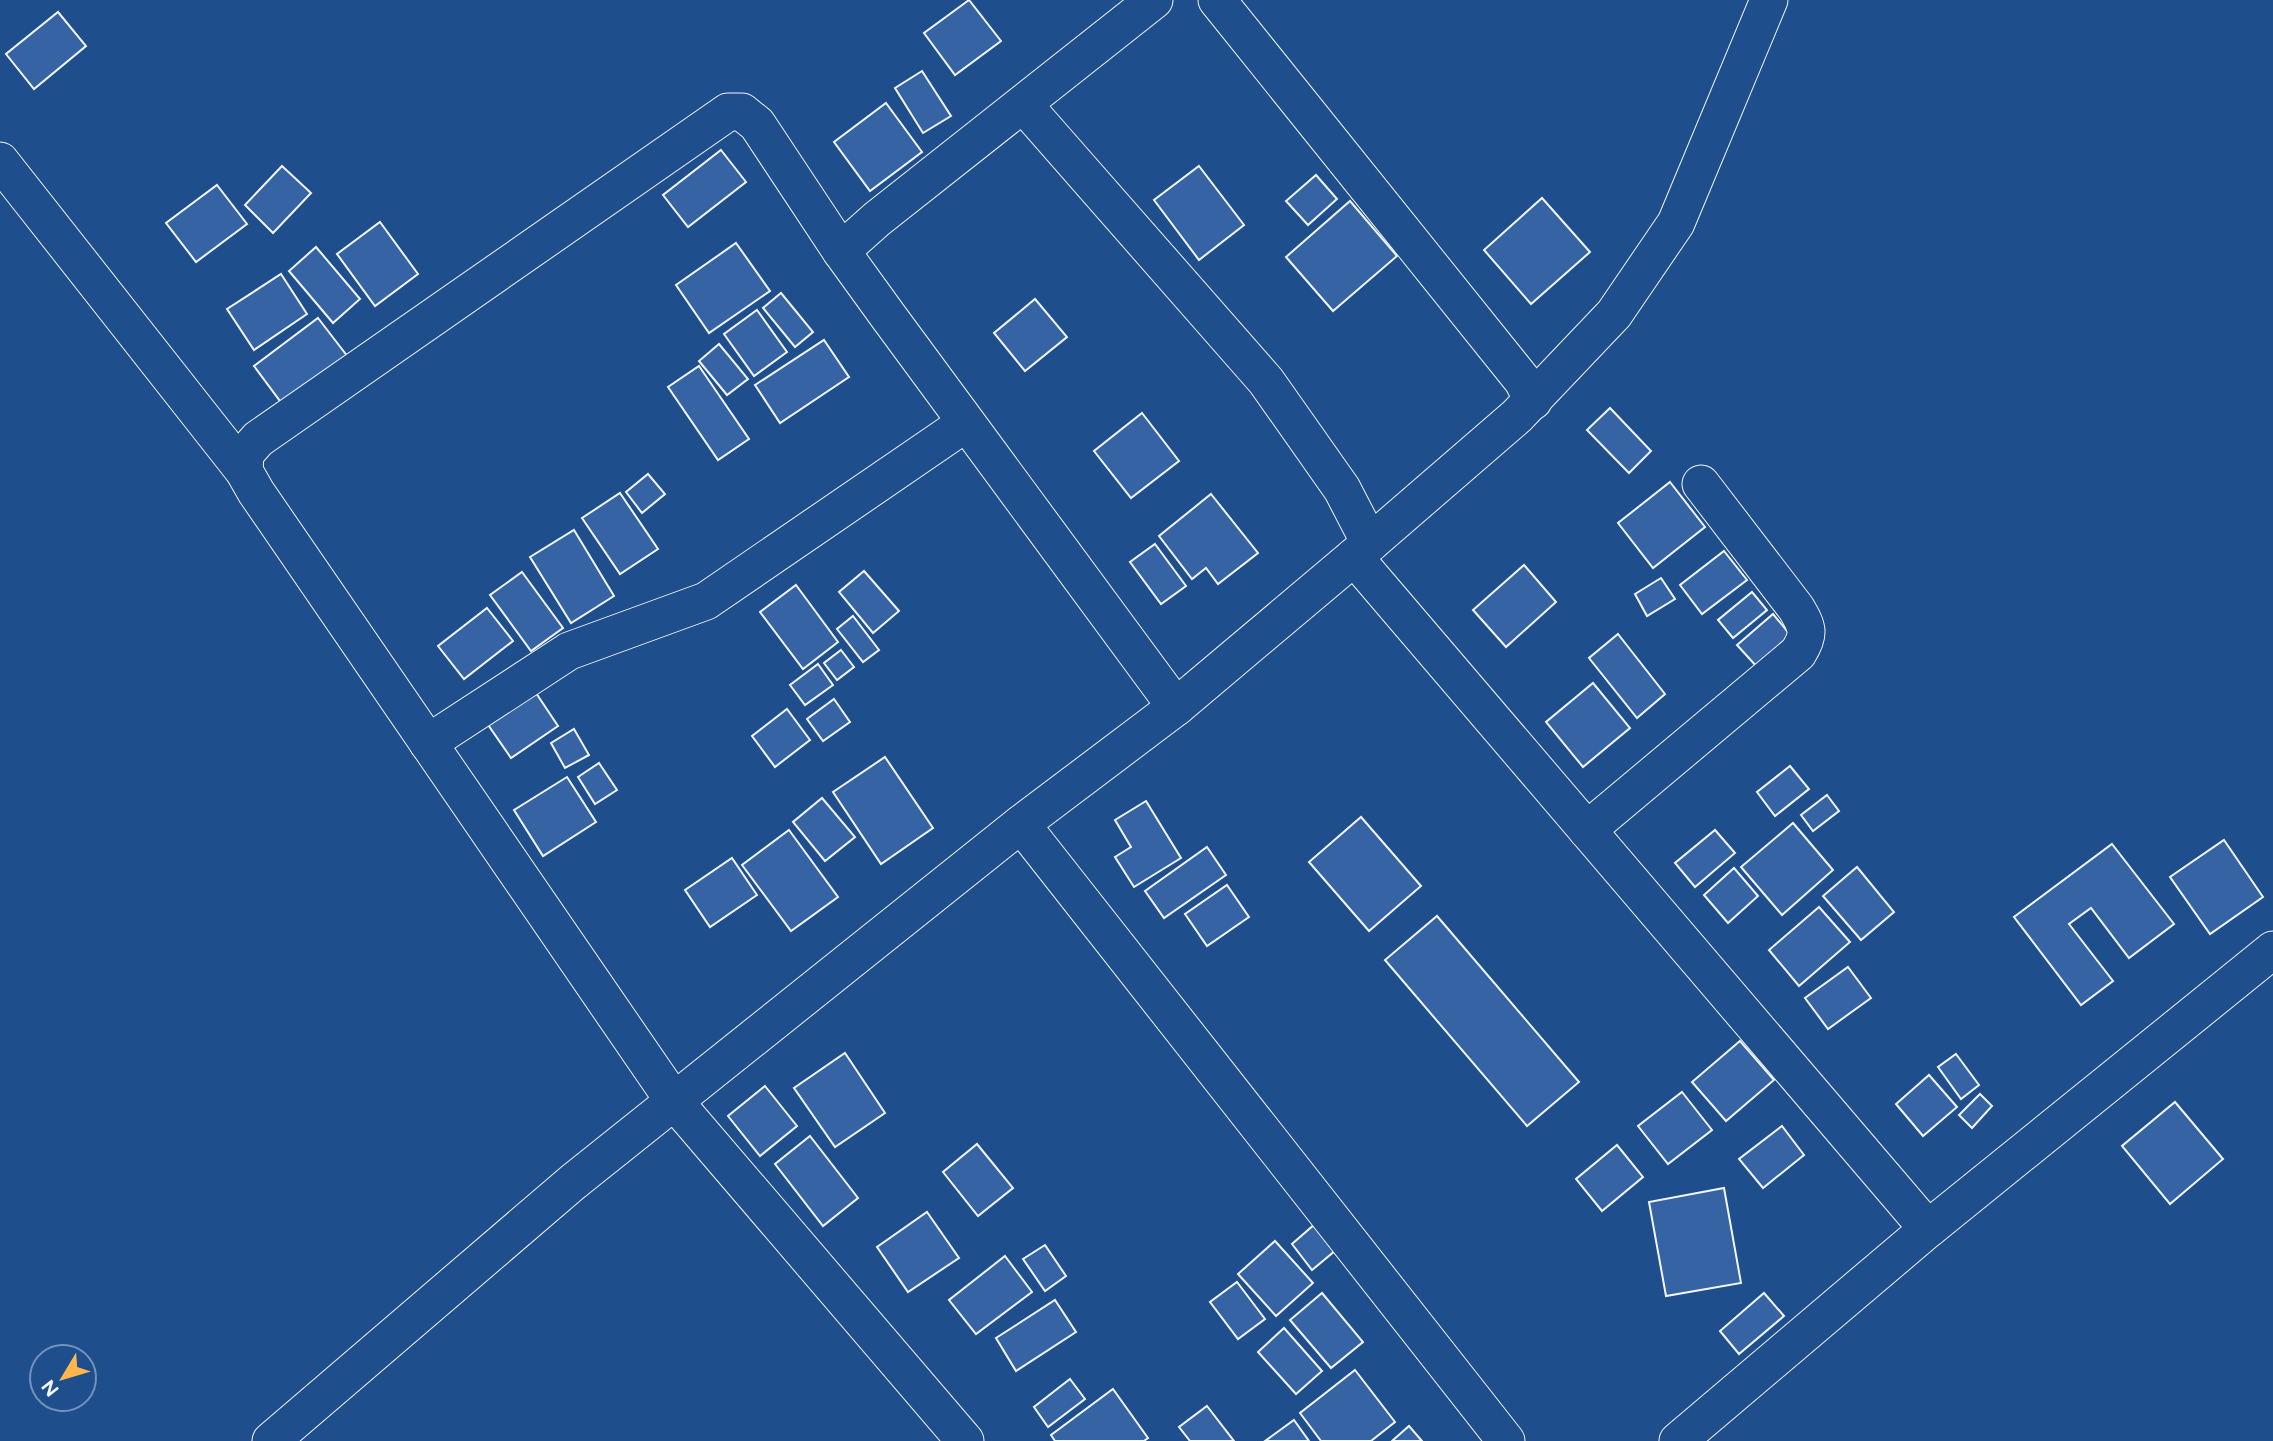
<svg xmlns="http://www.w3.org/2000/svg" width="2273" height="1441" font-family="Figtree,sans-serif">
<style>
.building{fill:#3563a3;stroke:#f2f6ff;stroke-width:2}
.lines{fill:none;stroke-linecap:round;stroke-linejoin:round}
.street-casing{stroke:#f2f6ff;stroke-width:39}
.street{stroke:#1f4e8c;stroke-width:37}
</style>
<rect width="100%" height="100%" fill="#1f4e8c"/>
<g class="building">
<path d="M969,0L1001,41L955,75L924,33Z"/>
<path d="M58,12L86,46L34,89L6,54Z"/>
<path d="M922,71L951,116L923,133L895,88Z"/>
<path d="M886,103L922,152L870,191L834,142Z"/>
<path d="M721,150L746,182L688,227L663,195Z"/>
<path d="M282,166L311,193L273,233L245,205Z"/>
<path d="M1199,166L1244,225L1199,260L1154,200Z"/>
<path d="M1316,175L1337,199L1308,225L1286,201Z"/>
<path d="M217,185L247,224L196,262L166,223Z"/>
<path d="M1542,198L1590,252L1531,304L1484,250Z"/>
<path d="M1350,201L1397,256L1333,311L1286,257Z"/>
<path d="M380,222L418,274L375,306L337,254Z"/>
<path d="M736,243L770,291L709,333L676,285Z"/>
<path d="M316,247L360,299L333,323L289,271Z"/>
<path d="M281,274L307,314L254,350L227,309Z"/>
<path d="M781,293L813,332L795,347L763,308Z"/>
<path d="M1035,299L1067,337L1025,371L994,333Z"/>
<path d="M757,310L787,352L754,376L724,334Z"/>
<path d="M318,318L348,357L283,405L254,366Z"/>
<path d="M824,340L849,377L780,423L755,385Z"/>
<path d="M719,344L748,379L727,395L699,361Z"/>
<path d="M699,366L749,439L718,460L668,387Z"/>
<path d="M1610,408L1651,451L1629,473L1587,430Z"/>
<path d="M1142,413L1179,461L1131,498L1094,451Z"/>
<path d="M648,474L665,494L642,513L626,492Z"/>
<path d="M1670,482L1705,527L1653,568L1618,523Z"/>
<path d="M620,493L658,549L620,574L582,518Z"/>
<path d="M1211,494L1258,553L1218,584L1206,568L1192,579L1159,536Z"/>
<path d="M574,530L614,596L571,623L530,557Z"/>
<path d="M1155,544L1186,586L1161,604L1130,562Z"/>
<path d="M1724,551L1747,580L1702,614L1680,585Z"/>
<path d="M1524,565L1556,602L1506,647L1473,610Z"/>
<path d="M864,571L899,611L873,633L839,592Z"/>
<path d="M522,572L563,628L531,651L490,595Z"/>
<path d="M1661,578L1675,599L1647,616L1635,594Z"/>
<path d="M796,585L838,642L803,669L760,612Z"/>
<path d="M1752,592L1767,610L1733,638L1718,620Z"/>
<path d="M487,608L513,641L464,679L438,646Z"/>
<path d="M1773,614L1792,637L1758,668L1737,645Z"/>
<path d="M853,616L879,650L863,662L837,629Z"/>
<path d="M1618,634L1665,694L1637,718L1589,658Z"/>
<path d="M841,650L854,667L837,680L824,663Z"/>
<path d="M818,664L833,685L805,705L790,685Z"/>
<path d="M1593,683L1630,728L1583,767L1546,722Z"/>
<path d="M532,687L558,726L511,758L484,719Z"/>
<path d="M834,699L850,722L823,741L807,719Z"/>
<path d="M787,709L810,740L775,767L752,736Z"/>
<path d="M574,729L589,755L565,768L551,743Z"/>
<path d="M885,757L933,828L881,864L833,792Z"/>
<path d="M599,763L617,790L595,804L578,777Z"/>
<path d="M1790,766L1809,789L1775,816L1757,792Z"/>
<path d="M567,777L596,822L543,856L514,810Z"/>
<path d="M1827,795L1839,811L1813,831L1801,815Z"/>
<path d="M822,798L855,837L825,861L793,822Z"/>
<path d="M1146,801L1181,858L1134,887L1115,857L1131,847L1115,820Z"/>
<path d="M1361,817L1421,886L1369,931L1309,862Z"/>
<path d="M1793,823L1833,870L1782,915L1741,867Z"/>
<path d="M789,830L838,897L791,931L742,865Z"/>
<path d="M1715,830L1735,853L1695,887L1675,863Z"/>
<path d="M2224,840L2263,897L2210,934L2170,877Z"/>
<path d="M2112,844L2174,924L2129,958L2091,908L2069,924L2113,981L2081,1005L2014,917Z"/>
<path d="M1207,847L1226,875L1164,918L1145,891Z"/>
<path d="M732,858L757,895L710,927L685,890Z"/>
<path d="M1857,867L1894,912L1861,940L1823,896Z"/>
<path d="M1734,868L1758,896L1728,923L1704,895Z"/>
<path d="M1227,885L1249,917L1207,946L1185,914Z"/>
<path d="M1819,907L1850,942L1799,986L1769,950Z"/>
<path d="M1437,916L1579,1082L1527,1126L1385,960Z"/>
<path d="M1848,967L1871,998L1828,1029L1805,998Z"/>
<path d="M1740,1041L1774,1080L1726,1121L1692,1082Z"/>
<path d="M845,1053L885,1113L835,1147L794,1088Z"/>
<path d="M1956,1054L1979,1085L1961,1099L1938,1067Z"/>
<path d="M1929,1075L1957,1107L1923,1136L1896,1104Z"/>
<path d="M765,1086L797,1126L760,1156L728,1116Z"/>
<path d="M1682,1092L1712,1130L1668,1164L1638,1126Z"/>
<path d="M1980,1094L1992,1106L1972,1128L1959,1115Z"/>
<path d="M2175,1102L2223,1159L2170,1204L2122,1146Z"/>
<path d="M1782,1126L1804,1155L1763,1188L1739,1159Z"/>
<path d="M810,1136L858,1198L823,1226L775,1164Z"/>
<path d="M977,1144L1013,1188L978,1216L943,1172Z"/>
<path d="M1617,1145L1643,1177L1602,1211L1576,1179Z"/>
<path d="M1724,1188L1741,1283L1666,1296L1649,1202Z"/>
<path d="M927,1212L959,1258L908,1292L877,1247Z"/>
<path d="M1315,1224L1336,1250L1312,1270L1292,1244Z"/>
<path d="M1275,1241L1313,1283L1276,1316L1238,1274Z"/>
<path d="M1045,1245L1066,1276L1045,1291L1023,1259Z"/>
<path d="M1005,1256L1032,1292L976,1334L949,1300Z"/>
<path d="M1237,1282L1265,1319L1238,1339L1210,1302Z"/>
<path d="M1322,1293L1363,1342L1331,1368L1290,1320Z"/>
<path d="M1764,1293L1784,1316L1739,1354L1720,1331Z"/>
<path d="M1055,1300L1076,1332L1016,1371L996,1338Z"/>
<path d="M1284,1328L1322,1371L1296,1394L1258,1352Z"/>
<path d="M1355,1370L1395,1422L1371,1441H1321L1300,1413Z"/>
<path d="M1070,1379L1085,1399L1048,1427L1034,1407Z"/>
<path d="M1113,1389L1148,1438L1144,1441H1055L1051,1435Z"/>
<path d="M1207,1406L1234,1441H1190L1179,1427Z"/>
<path d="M1294,1420L1309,1441H1265Z"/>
<path d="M1409,1426L1422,1441H1392Z"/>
</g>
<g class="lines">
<g class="street-casing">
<g id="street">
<path d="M1217,0L1523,381L1533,401"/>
<path d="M1023,104L1266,381L1342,489L1370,543"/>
<path d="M0,161L244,471L256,492L674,1101L965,1441"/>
<path d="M841,251L877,219L1154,0"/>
<path d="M244,471L245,454L258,439L728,112H742L757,124L841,251L888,316L1176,707"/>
<path d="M1354,557L1517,416L1614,314L1676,223L1769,0"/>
<path d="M428,743L569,651L706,601L966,423"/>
<path d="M1021,824L1506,1441"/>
<path d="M1587,830L1798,653C1810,634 1808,628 1796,608L1701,484"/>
<path d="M271,1441L573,1182L1021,824L1176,707L1354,557L1928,1229"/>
<path d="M1678,1441L1928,1229L2273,950"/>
</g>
</g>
<use href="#street" class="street"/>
</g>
<g transform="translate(63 1378) rotate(232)"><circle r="33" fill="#1f4e8c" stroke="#7391ba" stroke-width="2"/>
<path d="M0-5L12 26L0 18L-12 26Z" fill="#ffb74d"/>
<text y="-10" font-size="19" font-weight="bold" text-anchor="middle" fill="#f2f6ff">N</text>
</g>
</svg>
